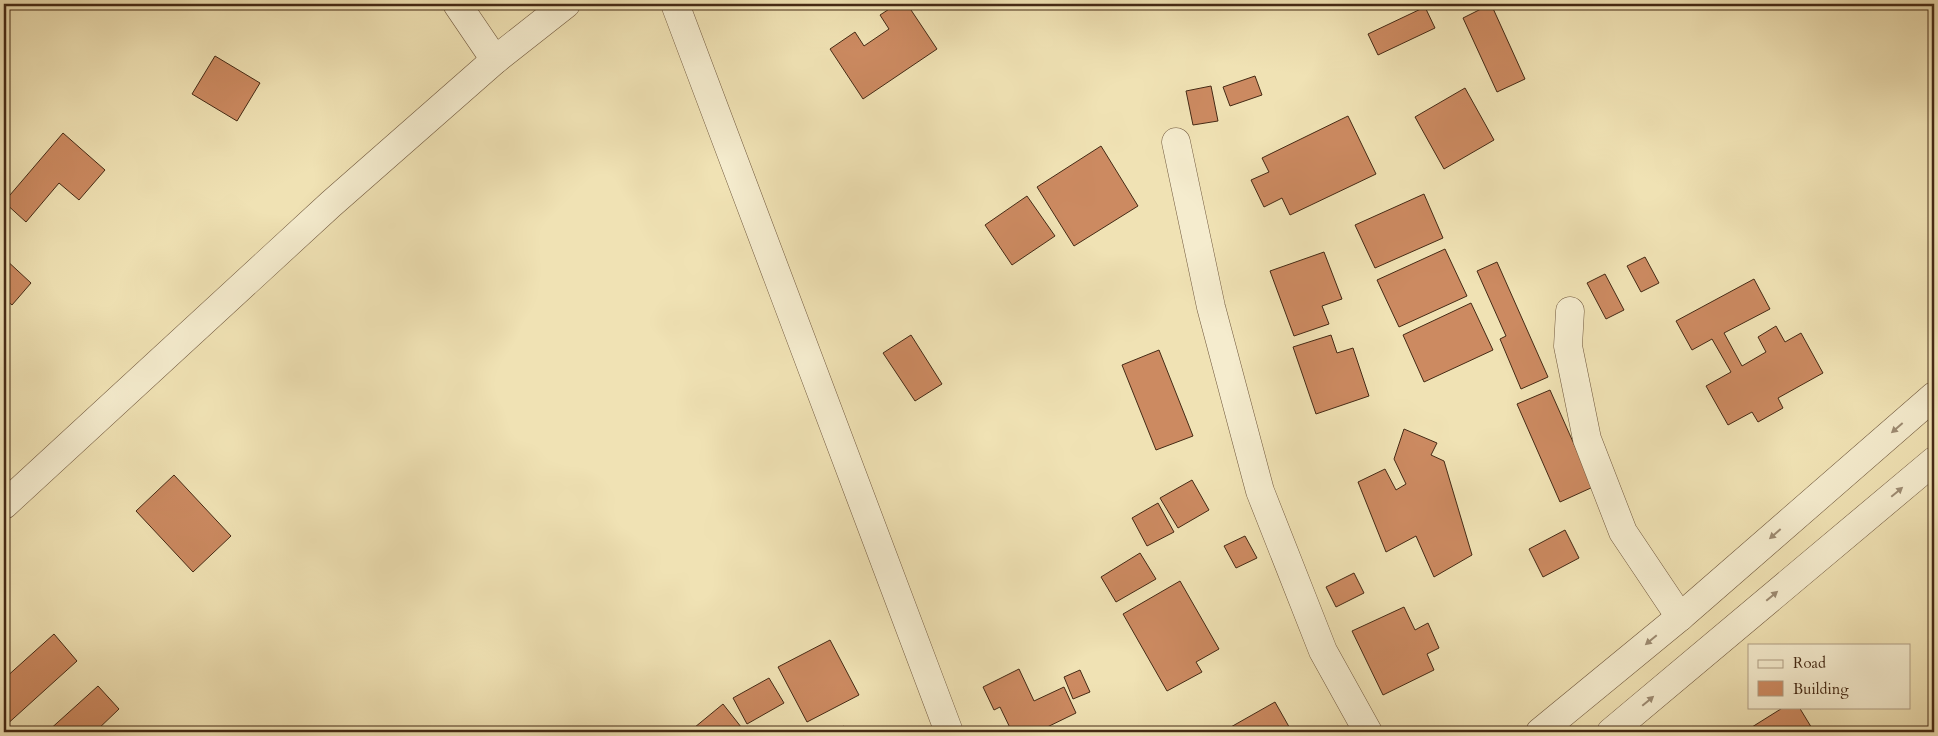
<svg xmlns="http://www.w3.org/2000/svg" width="1938" height="736" font-family="Cardo,serif">
<style>
.building{fill:#cc8a61;stroke:#452a15}
.lines{fill:none;stroke-linecap:round;stroke-linejoin:round}
.minor-casing{stroke:#70583d;stroke-width:29}
.tertiary-casing{stroke:#70583d;stroke-width:29}
.minor{stroke:#f5ecce;stroke-width:28}
.tertiary{stroke:#f5ecce;stroke-width:28}
.oneway{fill:#9d8b72}
</style>
<rect width="100%" height="100%" fill="#f0e2b4"/>
<filter id="stains"><feTurbulence type="fractalNoise" baseFrequency=".004" numOctaves="4"/><feColorMatrix values="0 0 0 0 .2 0 0 0 0 .09 0 0 0 0 .02 0 0 0 .5 -.17"/></filter>
<radialGradient id="worn" r=".72"><stop offset=".6" stop-color="#630" stop-opacity="0"/><stop offset="1" stop-color="#630" stop-opacity=".3"/></radialGradient>
<g class="building">
<path d="M897,4H907L937,49L863,99L830,49L855,32L864,46L889,29L880,15Z"/>
<path d="M1491,4L1525,79L1497,92L1463,18Z"/>
<path d="M1425,7L1435,28L1378,55L1368,34Z"/>
<path d="M215,56L260,83L237,121L192,94Z"/>
<path d="M1255,76L1262,95L1230,106L1223,87Z"/>
<path d="M1211,86L1218,121L1193,125L1186,91Z"/>
<path d="M1465,88L1494,140L1444,169L1415,117Z"/>
<path d="M1348,116L1376,174L1290,215L1282,198L1264,207L1251,180L1269,172L1262,158Z"/>
<path d="M63,133L105,170L79,200L59,183L26,222L4,202Z"/>
<path d="M1101,146L1138,206L1074,246L1037,187Z"/>
<path d="M1424,194L1443,238L1375,268L1355,225Z"/>
<path d="M1027,196L1055,236L1012,265L985,225Z"/>
<path d="M1445,249L1467,296L1399,327L1377,280Z"/>
<path d="M1324,252L1342,299L1322,306L1329,324L1294,336L1270,271Z"/>
<path d="M1645,257L1659,283L1641,292L1627,266Z"/>
<path d="M4,258L31,283L12,305L4,298Z"/>
<path d="M1497,262L1548,377L1521,389L1500,339L1506,336L1477,271Z"/>
<path d="M1605,274L1624,310L1606,319L1587,283Z"/>
<path d="M1754,279L1770,309L1724,333L1742,366L1766,352L1758,337L1776,326L1785,342L1801,333L1823,373L1778,398L1783,408L1758,422L1752,412L1728,425L1706,386L1731,372L1712,339L1692,350L1676,321Z"/>
<path d="M1471,303L1493,350L1424,382L1403,335Z"/>
<path d="M911,335L942,384L915,401L883,353Z"/>
<path d="M1331,335L1337,353L1353,348L1369,396L1316,414L1293,347Z"/>
<path d="M1159,350L1193,436L1156,450L1122,365Z"/>
<path d="M1550,390L1593,487L1560,502L1517,404Z"/>
<path d="M1404,429L1437,443L1431,455L1444,461L1472,555L1434,577L1416,536L1386,552L1358,482L1385,469L1396,490L1406,484L1394,459Z"/>
<path d="M174,475L231,536L193,572L136,511Z"/>
<path d="M1192,480L1209,510L1178,528L1160,498Z"/>
<path d="M1158,503L1174,532L1147,546L1132,518Z"/>
<path d="M1565,530L1579,558L1543,577L1529,549Z"/>
<path d="M1245,536L1257,558L1236,568L1224,546Z"/>
<path d="M1140,553L1156,579L1116,602L1101,577Z"/>
<path d="M1354,573L1364,593L1336,607L1326,587Z"/>
<path d="M1180,581L1219,649L1196,662L1202,672L1167,691L1123,614Z"/>
<path d="M1404,607L1415,630L1428,623L1439,648L1427,654L1434,670L1383,695L1352,631Z"/>
<path d="M54,634L77,661L4,727V679Z"/>
<path d="M830,640L859,695L807,722L778,667Z"/>
<path d="M1019,669L1034,701L1064,687L1076,713L1037,732H1012L1000,707L994,710L983,687Z"/>
<path d="M1080,670L1090,692L1073,699L1064,677Z"/>
<path d="M769,678L784,703L747,724L733,698Z"/>
<path d="M98,686L119,709L95,732H47Z"/>
<path d="M1275,702L1292,732H1222Z"/>
<path d="M723,704L745,732H689Z"/>
<path d="M1784,707H1799L1813,730L1809,732H1744Z"/>
<path d="M844,726L848,732H835Z"/>
</g>
<g class="lines">
<g class="minor-casing">
<g id="minor">
<path d="M457,4L495,60"/>
<path d="M675,4L949,732"/>
<path d="M1176,142L1211,307L1260,491L1323,651L1368,732"/>
<path d="M1570,311L1568,346L1587,439L1623,532L1680,617"/>
<path d="M4,505L331,204L495,60L566,4"/>
</g>
</g>
<g class="tertiary-casing">
<g id="tertiary">
<path d="M1540,732L1680,617L1934,396"/>
<path d="M1611,732L1934,461"/>
</g>
</g>
<use href="#minor" class="minor"/>
<use href="#tertiary" class="tertiary"/>
</g>
<defs><path id="oneway-solid" d="M-6-.8H1V-3.2L6.5 0L1 3.2V.8H-6Z" transform="scale(1.25)"/></defs>
<g class="oneway">
<use href="#oneway-solid" transform="translate(1897 428) rotate(139)"/>
<use href="#oneway-solid" transform="translate(1897 492) rotate(-40)"/>
<use href="#oneway-solid" transform="translate(1775 534) rotate(139)"/>
<use href="#oneway-solid" transform="translate(1772 596) rotate(-40)"/>
<use href="#oneway-solid" transform="translate(1651 640) rotate(140)"/>
<use href="#oneway-solid" transform="translate(1648 701) rotate(-40)"/>
</g>
<rect width="1938" height="736" fill="none" stroke="#f0e2b4" stroke-width="20"/>
<rect x="5" y="5" width="1928" height="726" fill="none" stroke="#452a15" stroke-width="2.5"/>
<rect x="10" y="10" width="1918" height="716" fill="none" stroke="#452a15"/>
<rect x="1748" y="644" width="162" height="65" fill="#f5ecce" stroke="#af9e84"/>
<rect x="1758" y="660" width="25" height="8" fill="#f5ecce" stroke="#af9e84"/>
<text x="1793" y="668" font-size="15" fill="#452a15">Road</text>
<rect x="1758" y="681" width="25" height="15" fill="#cc8a61" stroke="#af9e84"/>
<text x="1793" y="694" font-size="15" fill="#452a15">Building</text>
<rect width="100%" height="100%" filter="url(#stains)"/>
<rect width="100%" height="100%" fill="url(#worn)"/>
</svg>
